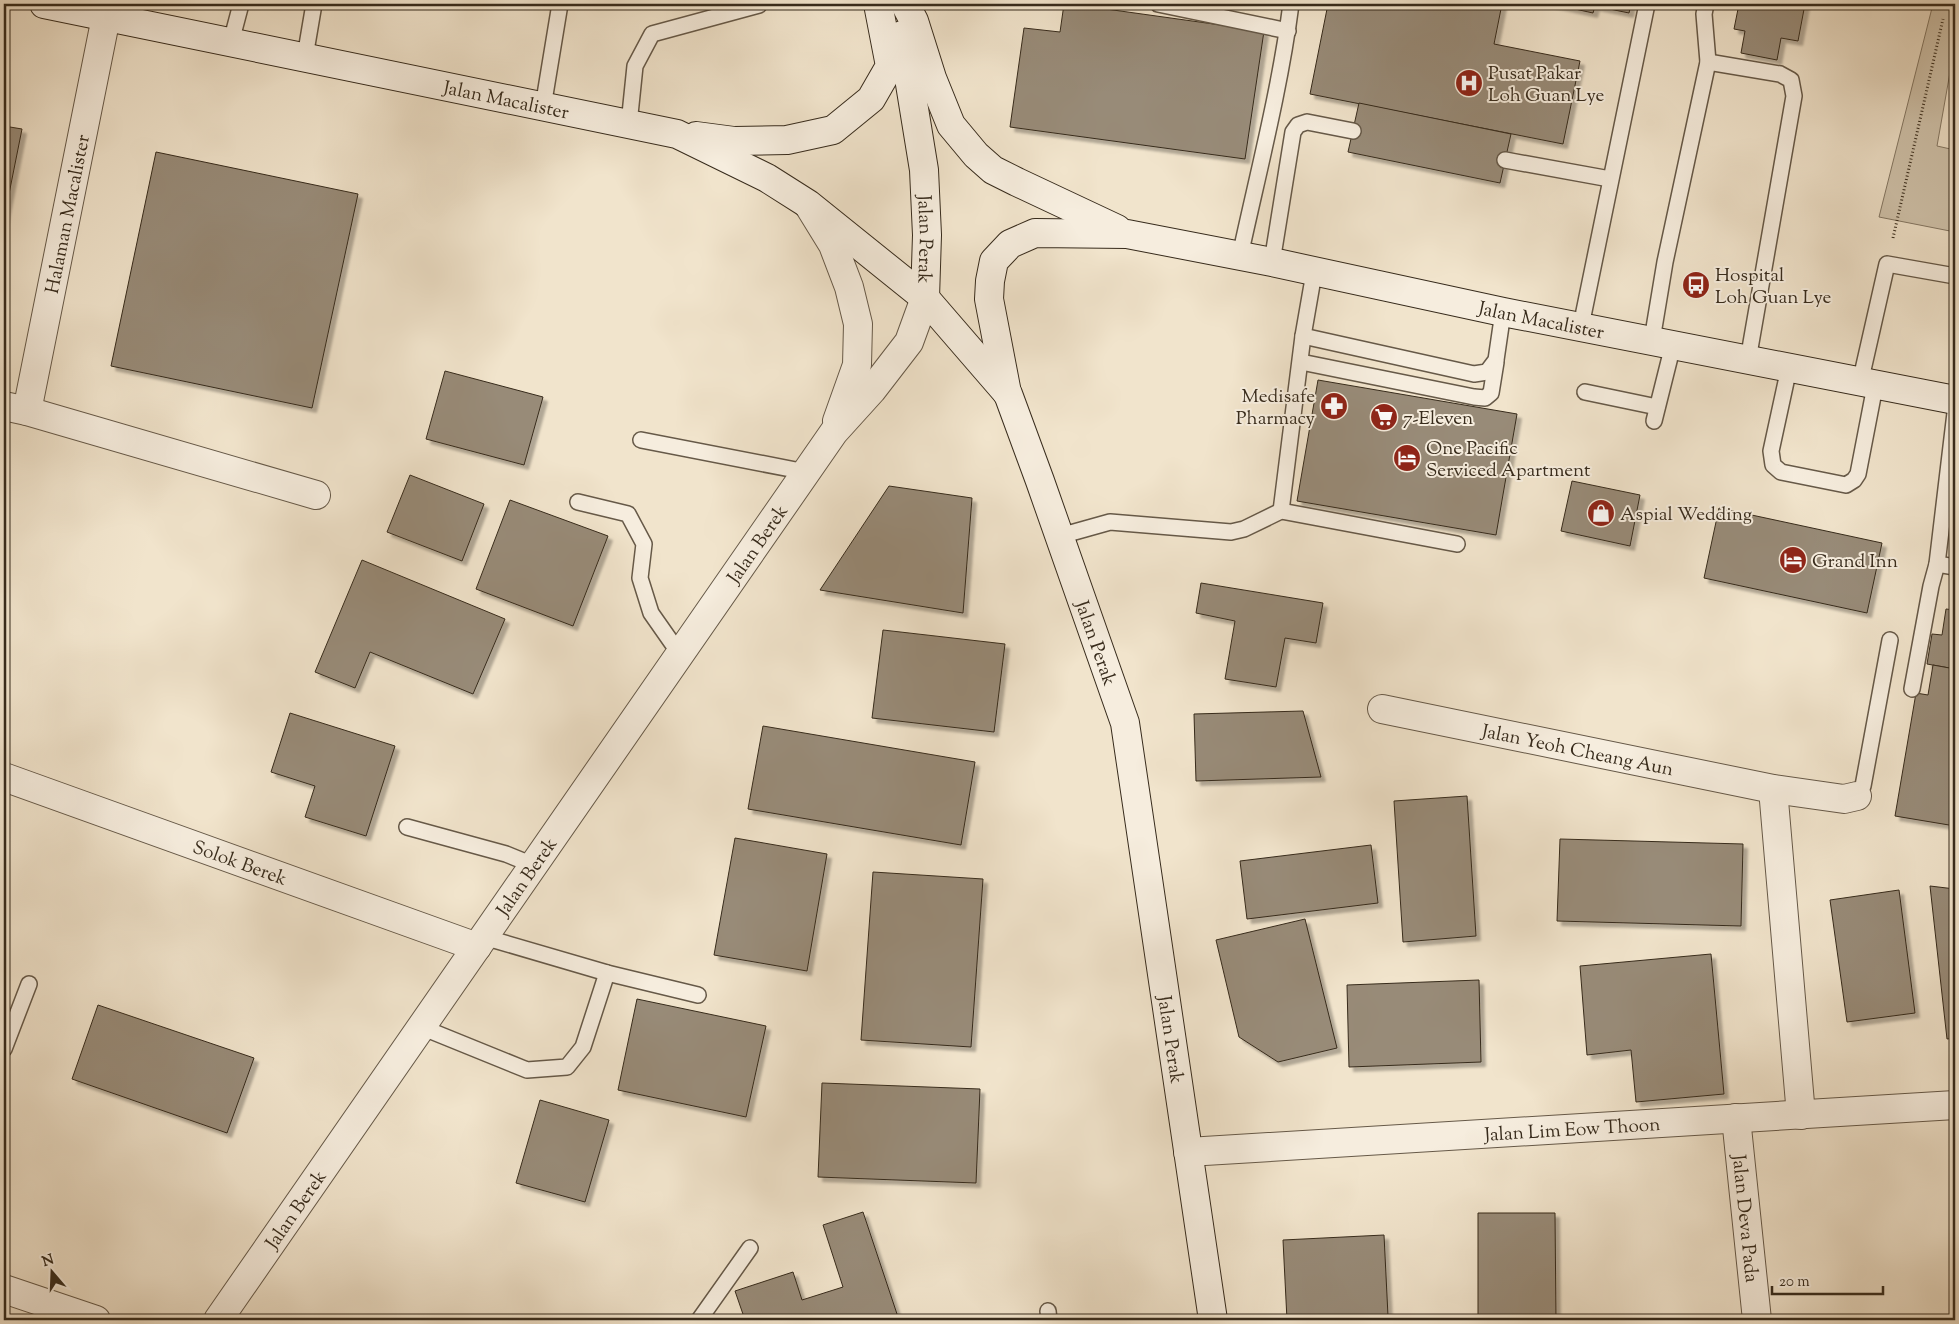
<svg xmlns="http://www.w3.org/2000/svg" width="1959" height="1324" font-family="'Sorts Mill Goudy',serif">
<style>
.green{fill:#d1c5ae;stroke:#847865}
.building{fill:#988b78;stroke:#372b1c;filter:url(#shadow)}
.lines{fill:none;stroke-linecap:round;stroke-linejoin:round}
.service-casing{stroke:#665948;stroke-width:18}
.minor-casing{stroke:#665948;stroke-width:30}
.secondary-casing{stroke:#372b1c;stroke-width:30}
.path{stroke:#372b1c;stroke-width:3;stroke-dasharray:1 2.5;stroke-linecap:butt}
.service{stroke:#f6edde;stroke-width:15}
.minor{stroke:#f6edde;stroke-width:28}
.secondary{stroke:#f6edde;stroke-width:28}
.labels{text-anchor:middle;stroke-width:4;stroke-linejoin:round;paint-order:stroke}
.poi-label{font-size:19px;fill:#372b1c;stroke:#f6edde;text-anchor:start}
.street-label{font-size:19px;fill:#372b1c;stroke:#f6edde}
</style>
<defs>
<filter id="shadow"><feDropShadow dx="4.5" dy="4.5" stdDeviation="1" flood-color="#0004"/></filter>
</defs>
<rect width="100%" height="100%" fill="#f1e4cc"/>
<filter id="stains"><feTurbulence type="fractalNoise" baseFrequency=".004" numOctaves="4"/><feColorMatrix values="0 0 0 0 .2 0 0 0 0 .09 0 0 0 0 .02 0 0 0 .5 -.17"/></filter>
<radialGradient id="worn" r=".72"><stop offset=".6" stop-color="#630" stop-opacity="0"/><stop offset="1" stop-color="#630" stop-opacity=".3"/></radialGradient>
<path class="green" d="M1933,4L1955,6V44L1937,146L1955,150V232L1879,217Z"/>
<g class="building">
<path d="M1064,4H1106V9L1264,31L1245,159L1010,127L1024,28L1060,32Z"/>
<path d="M1328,4H1502L1494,44L1580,61L1563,144L1310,94Z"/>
<path d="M1552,4H1631L1629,13L1595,6L1593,13Z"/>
<path d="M1739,4H1805L1798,41L1781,38L1777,60L1741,53L1745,31L1734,29Z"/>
<path d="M1359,103L1511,134L1500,183L1348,152Z"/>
<path d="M4,126L22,129L4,219Z"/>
<path d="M156,152L358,194L312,408L111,366Z"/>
<path d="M445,371L543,397L524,465L426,439Z"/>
<path d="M1318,380L1517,414L1496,535L1297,501Z"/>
<path d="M410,475L484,504L462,561L387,532Z"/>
<path d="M1572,481L1640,495L1630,546L1561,531Z"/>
<path d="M889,486L972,498L963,613L820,590Z"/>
<path d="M510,500L608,536L573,626L476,589Z"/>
<path d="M1719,508L1882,543L1867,613L1704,578Z"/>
<path d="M362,560L505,619L473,694L370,652L355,688L315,672Z"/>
<path d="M1201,583L1323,603L1316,643L1285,638L1276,687L1225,679L1235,621L1196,613Z"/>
<path d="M1946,609L1955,610V669L1927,664L1932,634L1942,635Z"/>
<path d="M883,630L1005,644L994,732L872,718Z"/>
<path d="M1933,665L1955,669V826L1895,816L1916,693L1928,695Z"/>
<path d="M1303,711L1321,777L1196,781L1194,714Z"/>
<path d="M290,713L395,746L366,836L305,817L315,786L271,772Z"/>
<path d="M763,726L975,762L961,845L748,809Z"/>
<path d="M1467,796L1476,936L1403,942L1394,801Z"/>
<path d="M735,838L827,854L807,971L714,955Z"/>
<path d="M1560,839L1743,844L1741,926L1557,921Z"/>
<path d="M1371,845L1378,903L1247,919L1240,861Z"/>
<path d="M873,872L983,879L971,1047L861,1040Z"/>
<path d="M1930,886L1955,889V1038L1947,1039Z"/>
<path d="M1899,890L1915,1013L1847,1022L1830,900Z"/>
<path d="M1305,919L1337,1048L1278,1062L1239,1037L1216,940Z"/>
<path d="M1711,954L1724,1094L1636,1102L1631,1050L1587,1055L1580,966Z"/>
<path d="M1479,980L1481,1062L1349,1067L1347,985Z"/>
<path d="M637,999L766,1026L746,1117L618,1090Z"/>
<path d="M98,1005L254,1058L227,1133L72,1079Z"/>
<path d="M822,1083L980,1089L976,1183L818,1177Z"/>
<path d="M540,1100L609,1120L585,1202L516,1183Z"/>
<path d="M863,1212L899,1320H745L735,1291L793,1272L802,1300L843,1287L823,1225Z"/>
<path d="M1478,1213H1555L1556,1320H1478Z"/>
<path d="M1384,1235L1388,1316L1287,1320L1283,1240Z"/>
</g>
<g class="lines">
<g class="service-casing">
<g id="service">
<path d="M1158,4L1288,31"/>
<path d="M231,42L241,4"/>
<path d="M305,57L314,4"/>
<path d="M1708,62L1780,74L1791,80L1794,96L1748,360"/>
<path d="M543,107L560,4"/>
<path d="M629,124L635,66L652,34L759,5"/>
<path d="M1505,160L1610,179"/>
<path d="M1240,256C1258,173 1280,89 1291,4"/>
<path d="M1272,262L1293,132L1298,125L1307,122L1353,131"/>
<path d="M1581,326L1647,4"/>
<path d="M1303,336L1474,374L1487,372L1496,360L1503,312"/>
<path d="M1652,340L1665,262L1708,62L1704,14L1706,4"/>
<path d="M1301,362L1474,397L1485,398L1491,393L1496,362"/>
<path d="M1789,368L1771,451L1773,465L1781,472L1846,485L1854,480L1858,474L1875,386"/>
<path d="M1860,383L1887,264L1955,276"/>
<path d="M1585,392L1657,407"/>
<path d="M1654,421L1673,345"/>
<path d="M641,440L806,472"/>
<path d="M578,502L628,514L644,544L640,578L651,613L672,643L681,652"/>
<path d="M1281,511L1303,336L1314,273"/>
<path d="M1060,536L1110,522L1231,532L1244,529L1281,511L1457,544"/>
<path d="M1937,564L1955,567"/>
<path d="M1912,689L1931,586L1937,564L1955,413"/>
<path d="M1857,796L1863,786L1890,640"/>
<path d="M407,827L506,854L533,865"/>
<path d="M484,937L607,973L698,995"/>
<path d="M421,1027L527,1070L567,1067L583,1047L607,973"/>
<path d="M4,1049L29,984"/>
<path d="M1048,1311L1049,1320"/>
<path d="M699,1320L750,1248"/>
</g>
</g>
<g class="minor-casing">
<g id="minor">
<path d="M809,206L833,245L849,287L858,324L857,365L837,421"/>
<path d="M4,406L27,411L316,495"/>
<path id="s1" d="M27,411L106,17"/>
<path id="s2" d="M1382,709L1773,789L1844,799L1857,796"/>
<path id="s3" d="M4,777L477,947"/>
<path d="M1773,789L1801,1115"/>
<path id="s4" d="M1736,1118L1757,1320"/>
<path id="s5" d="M1188,1152L1955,1105"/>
<path d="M4,1289L96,1320"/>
<path id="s6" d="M218,1320L834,432L872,390L909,342L925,298"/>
</g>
</g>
<g class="secondary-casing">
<g id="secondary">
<path id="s7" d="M44,4L677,134L767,178L808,204L925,298L1008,394L1040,481L1125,723L1213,1320"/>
<path d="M905,4L914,21L932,78L951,125L976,155L993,170L1017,182L1117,229"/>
<path id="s8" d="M902,35L924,170L927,235L925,298"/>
<path d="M696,136L734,141L787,140L833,130L871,99L890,66L878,4"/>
<path id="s9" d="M1007,393L989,299L990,281L994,261L1010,244L1035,233L1127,234L1272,262L1503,312L1955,400"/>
</g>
</g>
<path class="path" d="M1893,238L1943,19"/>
<use href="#service" class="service"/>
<use href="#minor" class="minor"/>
<use href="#secondary" class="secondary"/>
</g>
<defs>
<g id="hospital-disc" transform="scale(1.4375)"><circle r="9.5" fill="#8f2418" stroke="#f6edde"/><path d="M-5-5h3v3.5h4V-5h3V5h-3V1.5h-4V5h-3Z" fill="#fff"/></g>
<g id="bus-disc" transform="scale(1.4375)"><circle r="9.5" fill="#8f2418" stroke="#f6edde"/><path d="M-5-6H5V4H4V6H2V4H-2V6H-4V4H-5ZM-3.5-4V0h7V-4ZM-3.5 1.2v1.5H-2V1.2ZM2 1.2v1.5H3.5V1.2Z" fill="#fff"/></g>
<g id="pharmacy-disc" transform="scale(1.4375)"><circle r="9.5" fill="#8f2418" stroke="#f6edde"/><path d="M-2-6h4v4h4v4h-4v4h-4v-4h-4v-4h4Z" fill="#fff"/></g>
<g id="supermarket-disc" transform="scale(1.4375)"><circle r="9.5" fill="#8f2418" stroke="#f6edde"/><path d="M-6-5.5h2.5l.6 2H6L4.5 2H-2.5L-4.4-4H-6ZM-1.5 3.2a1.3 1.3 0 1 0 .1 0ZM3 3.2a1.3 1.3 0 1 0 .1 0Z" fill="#fff"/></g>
<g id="hotel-disc" transform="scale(1.4375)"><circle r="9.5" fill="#8f2418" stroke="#f6edde"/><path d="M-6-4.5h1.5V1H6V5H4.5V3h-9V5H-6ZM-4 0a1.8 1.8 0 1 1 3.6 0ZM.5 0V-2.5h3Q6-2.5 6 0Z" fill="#fff"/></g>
<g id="shop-disc" transform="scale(1.4375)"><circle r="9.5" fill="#8f2418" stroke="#f6edde"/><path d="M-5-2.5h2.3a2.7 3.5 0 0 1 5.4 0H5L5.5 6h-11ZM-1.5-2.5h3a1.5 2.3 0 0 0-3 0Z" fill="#fff"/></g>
</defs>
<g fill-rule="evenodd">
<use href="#hospital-disc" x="1469" y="83"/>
<use href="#bus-disc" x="1696" y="285"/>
<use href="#pharmacy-disc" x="1334" y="406"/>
<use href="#supermarket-disc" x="1384" y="417"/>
<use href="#hotel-disc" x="1407" y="458"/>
<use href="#shop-disc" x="1601" y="513"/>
<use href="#hotel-disc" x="1793" y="560"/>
</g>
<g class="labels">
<g class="poi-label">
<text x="1488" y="79">Pusat Pakar<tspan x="1488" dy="22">Loh Guan Lye</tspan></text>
<text x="1715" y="281">Hospital<tspan x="1715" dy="22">Loh Guan Lye</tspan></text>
<text x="1315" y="402" text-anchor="end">Medisafe<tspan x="1315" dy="22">Pharmacy</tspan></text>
<text x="1403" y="424">7-Eleven</text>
<text x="1426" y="454">One Pacific<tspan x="1426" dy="22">Serviced Apartment</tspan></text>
<text x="1620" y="520">Aspial Wedding</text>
<text x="1812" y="567">Grand Inn</text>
</g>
<g class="street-label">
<text dy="7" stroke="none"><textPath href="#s7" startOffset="472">Jalan Macalister</textPath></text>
<text dy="7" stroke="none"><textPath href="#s1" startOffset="201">Halaman Macalister</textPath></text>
<text dy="7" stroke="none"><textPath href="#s8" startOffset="206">Jalan Perak</textPath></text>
<text dy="7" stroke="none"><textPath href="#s9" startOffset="700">Jalan Macalister</textPath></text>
<text dy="7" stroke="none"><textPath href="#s6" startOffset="945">Jalan Berek</textPath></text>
<text dy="7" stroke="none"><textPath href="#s7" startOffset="1336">Jalan Perak</textPath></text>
<text dy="7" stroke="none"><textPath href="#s2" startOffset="200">Jalan Yeoh Cheang Aun</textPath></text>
<text dy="7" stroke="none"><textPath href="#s3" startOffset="251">Solok Berek</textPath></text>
<text dy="7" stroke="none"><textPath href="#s6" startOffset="540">Jalan Berek</textPath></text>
<text dy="7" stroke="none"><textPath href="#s7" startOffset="1741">Jalan Perak</textPath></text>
<text dy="7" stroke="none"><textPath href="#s5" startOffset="385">Jalan Lim Eow Thoon</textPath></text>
<text dy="7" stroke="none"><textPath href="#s6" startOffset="135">Jalan Berek</textPath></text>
<text dy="7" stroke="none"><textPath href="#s4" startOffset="101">Jalan Deva Pada</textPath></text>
</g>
</g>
<rect width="1959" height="1324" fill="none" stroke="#f1e4cc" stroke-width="20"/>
<rect x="5" y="5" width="1949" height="1314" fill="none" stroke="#372b1c" stroke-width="2.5"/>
<rect x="10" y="10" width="1939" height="1304" fill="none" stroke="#372b1c"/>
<g transform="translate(52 1272) rotate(341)" stroke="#f6edde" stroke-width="4" paint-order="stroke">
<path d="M0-4L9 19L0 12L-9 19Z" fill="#372b1c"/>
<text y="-8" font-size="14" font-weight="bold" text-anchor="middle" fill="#372b1c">N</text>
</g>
<path d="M1772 1286v8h111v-8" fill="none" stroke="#372b1c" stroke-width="2.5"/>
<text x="1779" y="1286" font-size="15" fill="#372b1c" stroke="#f6edde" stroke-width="4" paint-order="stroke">20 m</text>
<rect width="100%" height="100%" filter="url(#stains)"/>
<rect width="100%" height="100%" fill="url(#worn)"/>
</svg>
